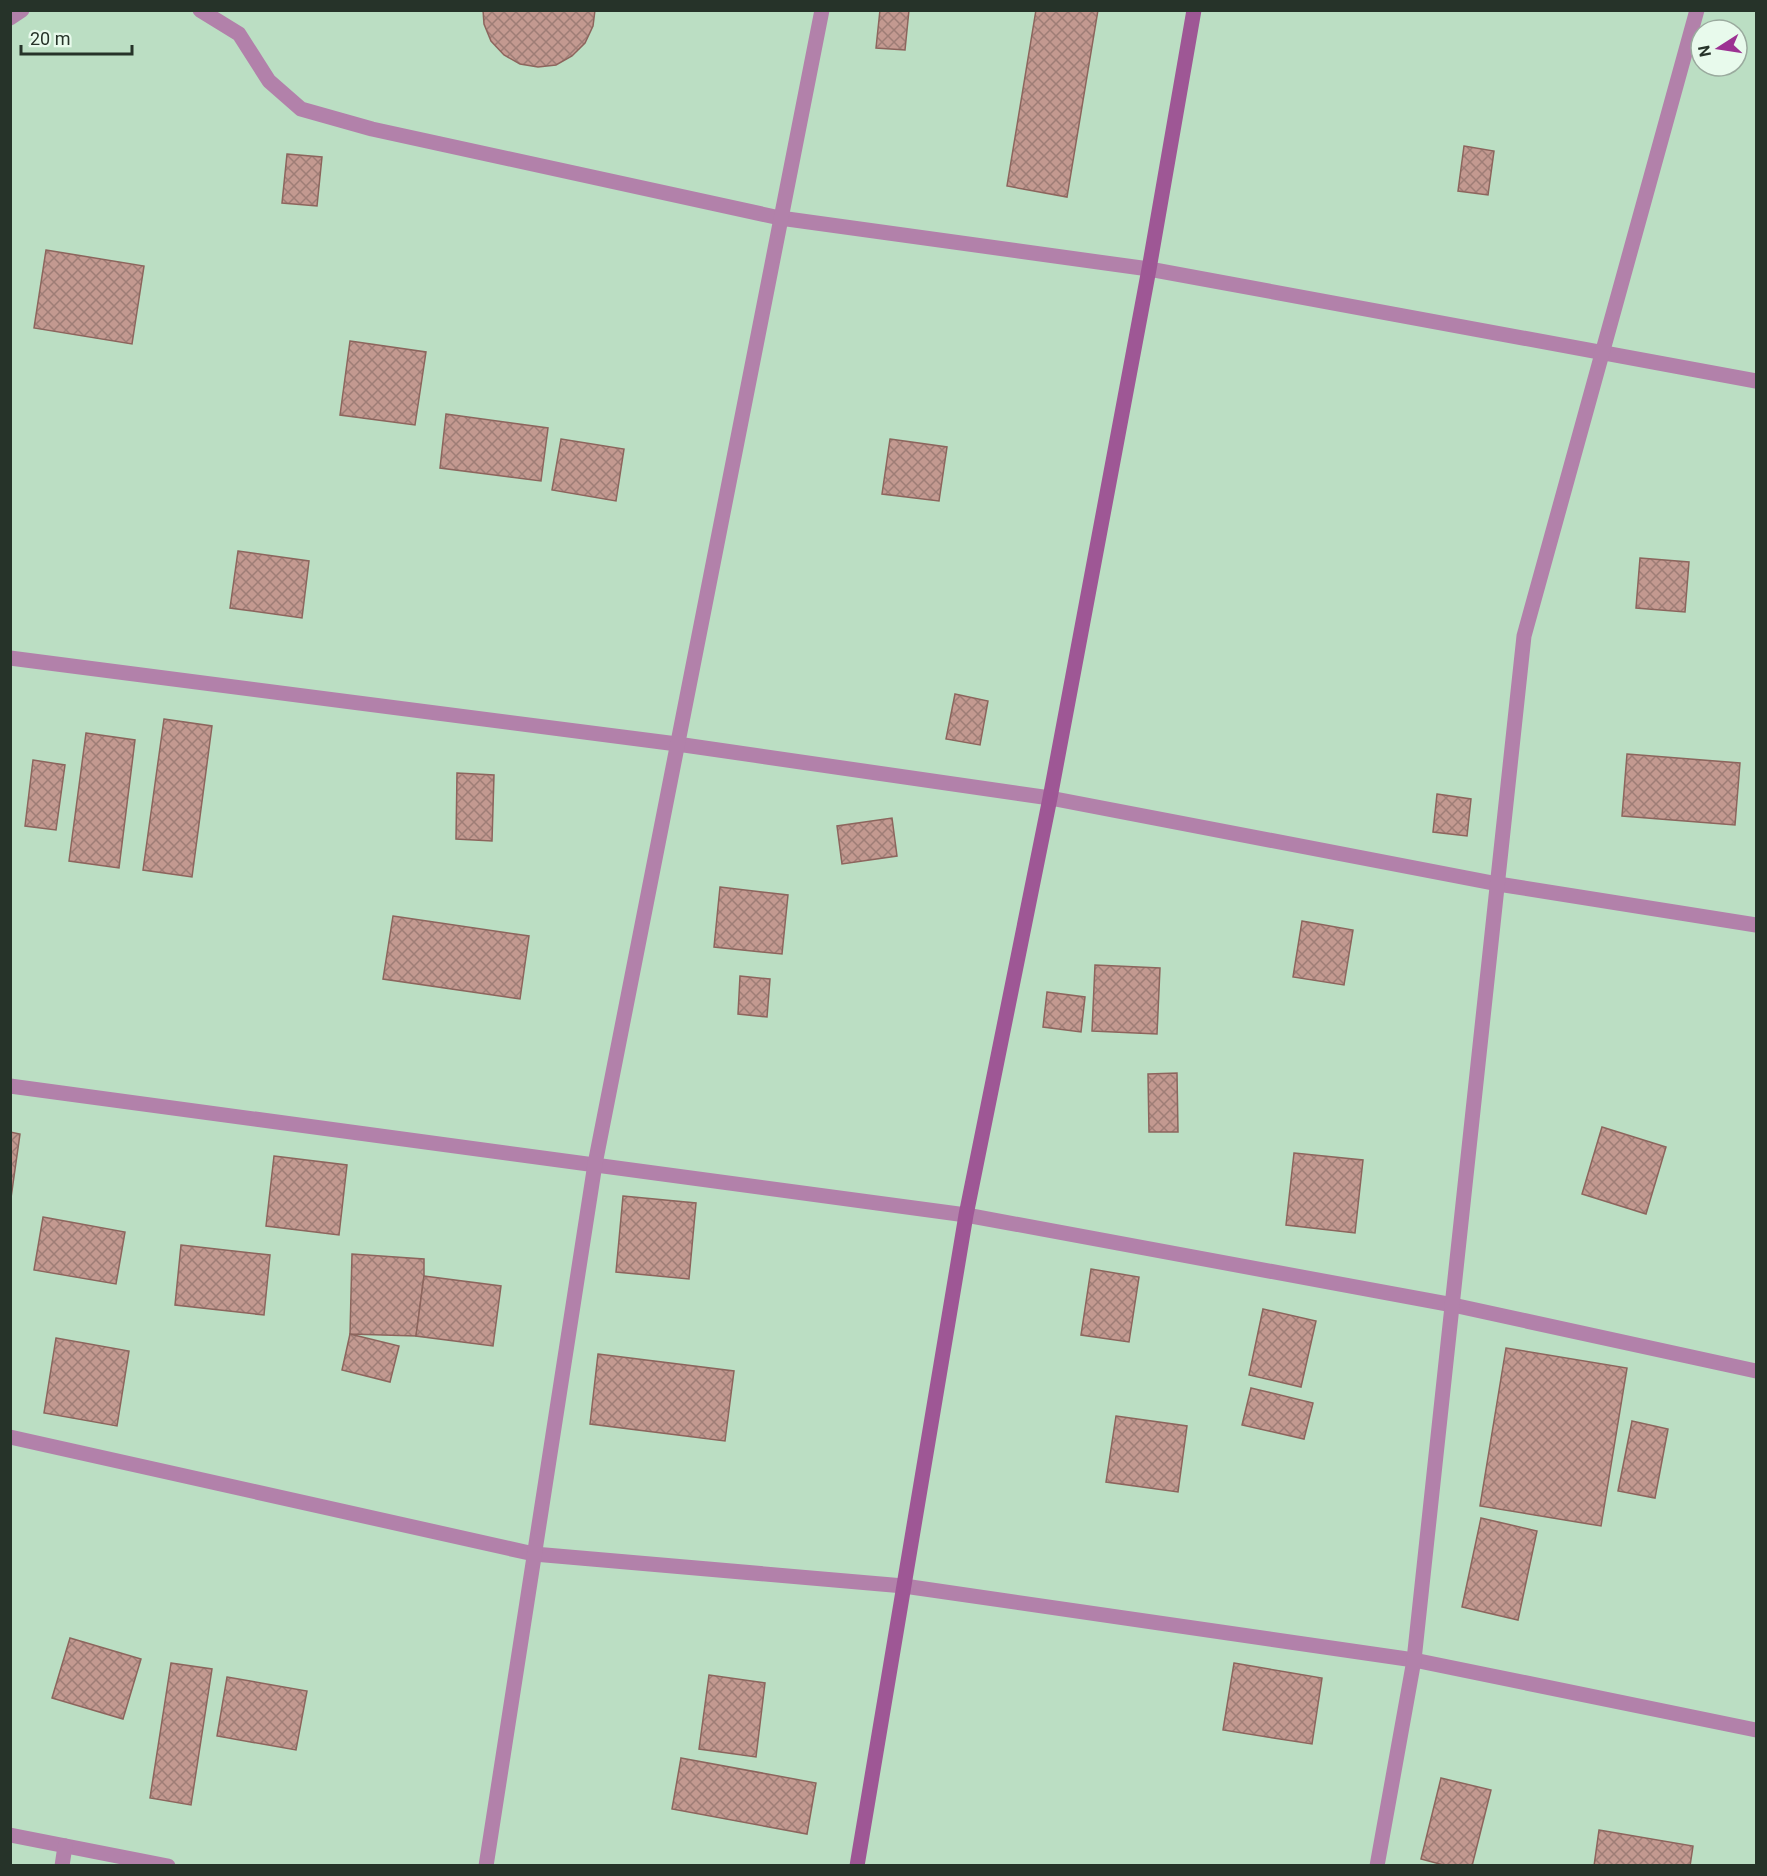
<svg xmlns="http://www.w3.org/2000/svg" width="1767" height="1876" font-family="Roboto,sans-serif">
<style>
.building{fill:url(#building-cross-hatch);stroke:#8c655d;stroke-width:1.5}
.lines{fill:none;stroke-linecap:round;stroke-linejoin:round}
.street{stroke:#b281aa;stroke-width:15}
.secondary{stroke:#9e5795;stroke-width:15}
</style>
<defs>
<pattern id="building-cross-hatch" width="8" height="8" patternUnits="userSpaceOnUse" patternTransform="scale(1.5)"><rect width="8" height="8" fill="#c39990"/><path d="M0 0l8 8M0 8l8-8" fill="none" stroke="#9e7d76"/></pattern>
</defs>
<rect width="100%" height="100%" fill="#bbdec3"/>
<g class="building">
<path d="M483,10H595L593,26L585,43L572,56L556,65L538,67L520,64L504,55L491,41L484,24Z"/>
<path d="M880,10H909L905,50L876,48Z"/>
<path d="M1036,10H1098L1067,197L1007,186Z"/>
<path d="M1464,146L1494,151L1488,195L1458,191Z"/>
<path d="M287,154L322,157L317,206L282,203Z"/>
<path d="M46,250L144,266L132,344L34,328Z"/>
<path d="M350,341L426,352L415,425L340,415Z"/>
<path d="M446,414L548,428L541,481L440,468Z"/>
<path d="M561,439L624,449L616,501L552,490Z"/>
<path d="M890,439L947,447L939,501L882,494Z"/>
<path d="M238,551L309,561L302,618L230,608Z"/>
<path d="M1640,558L1689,562L1685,612L1636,608Z"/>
<path d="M955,694L988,701L980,745L946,739Z"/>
<path d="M164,719L212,726L192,877L143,870Z"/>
<path d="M86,733L135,740L119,868L69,861Z"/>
<path d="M1627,754L1740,763L1735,825L1622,816Z"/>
<path d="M33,760L65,765L56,830L25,826Z"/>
<path d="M457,773L494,775L492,841L456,839Z"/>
<path d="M1437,794L1471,799L1467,836L1433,832Z"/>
<path d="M892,818L897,856L842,864L837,826Z"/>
<path d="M720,887L788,895L782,954L714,947Z"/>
<path d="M393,916L529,936L520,999L383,979Z"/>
<path d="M1302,921L1353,930L1344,985L1293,977Z"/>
<path d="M1095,965L1160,968L1157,1034L1092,1031Z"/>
<path d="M740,976L770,979L767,1017L738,1014Z"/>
<path d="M1047,992L1085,997L1081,1032L1043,1027Z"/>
<path d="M1177,1073L1178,1132H1149L1148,1074Z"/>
<path d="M1602,1127L1666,1147L1646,1214L1582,1194Z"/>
<path d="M10,1132L20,1134L10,1205Z"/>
<path d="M1294,1153L1363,1160L1355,1233L1286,1225Z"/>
<path d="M274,1156L347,1165L339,1235L266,1226Z"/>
<path d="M623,1196L696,1203L689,1279L616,1272Z"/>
<path d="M43,1217L125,1232L116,1284L34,1270Z"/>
<path d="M181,1245L270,1255L264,1315L175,1305Z"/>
<path d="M352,1254L424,1259V1276L416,1336L350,1334Z"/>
<path d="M1091,1269L1139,1277L1129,1342L1081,1335Z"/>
<path d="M424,1276L501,1286L493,1346L416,1336Z"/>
<path d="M1263,1309L1316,1321L1301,1387L1249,1375Z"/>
<path d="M350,1334L399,1346L390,1382L342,1370Z"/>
<path d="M56,1338L129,1351L117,1426L44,1413Z"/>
<path d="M1506,1348L1627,1368L1601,1526L1480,1506Z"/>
<path d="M598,1354L734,1371L725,1441L590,1424Z"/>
<path d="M1251,1388L1313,1403L1304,1439L1242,1425Z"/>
<path d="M1116,1416L1187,1426L1178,1492L1106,1482Z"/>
<path d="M1632,1421L1668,1429L1655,1498L1618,1491Z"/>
<path d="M1481,1518L1537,1531L1518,1620L1462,1607Z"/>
<path d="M70,1638L141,1659L123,1719L52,1698Z"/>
<path d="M171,1663L212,1669L191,1805L150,1798Z"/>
<path d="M1234,1663L1322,1678L1312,1744L1223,1730Z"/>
<path d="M709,1675L765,1683L756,1757L699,1749Z"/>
<path d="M227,1677L307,1691L296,1750L217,1736Z"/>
<path d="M681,1758L816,1783L807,1834L672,1809Z"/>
<path d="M1441,1778L1491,1790L1472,1866H1447L1421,1859Z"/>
<path d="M1599,1830L1693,1846L1690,1866H1594Z"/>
</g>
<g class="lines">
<g class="street">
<path d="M200,10L239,34L269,81L301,109L372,129L780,218L1149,269L1756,381"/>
<path d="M10,18L22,10"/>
<path d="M10,658L677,744L1050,798L1498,884L1756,925"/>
<path d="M10,1086L966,1215L1453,1305L1756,1371"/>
<path d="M10,1437L534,1554L904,1586L1414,1660L1756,1730"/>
<path d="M10,1835L168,1866"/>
<path d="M62,1866L65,1846"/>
<path d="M486,1866L595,1164L822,10"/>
<path d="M1377,1866L1414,1660L1524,636L1697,10"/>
</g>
<path class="secondary" d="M857,1866L966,1215L1050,798L1149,269L1194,10"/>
</g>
<rect width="1767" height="1876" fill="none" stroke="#263329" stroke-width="24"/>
<g transform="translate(1719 48) rotate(258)"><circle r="28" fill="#e8faec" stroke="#9aaa9e" stroke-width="1.5"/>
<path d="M0-4.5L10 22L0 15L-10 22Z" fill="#9c3192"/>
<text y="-9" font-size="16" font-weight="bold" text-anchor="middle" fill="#263329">N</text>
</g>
<path d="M21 45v9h111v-9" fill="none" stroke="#263329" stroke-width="3"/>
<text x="30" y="45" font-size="18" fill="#263329" stroke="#e8faec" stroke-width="4.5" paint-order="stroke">20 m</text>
</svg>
